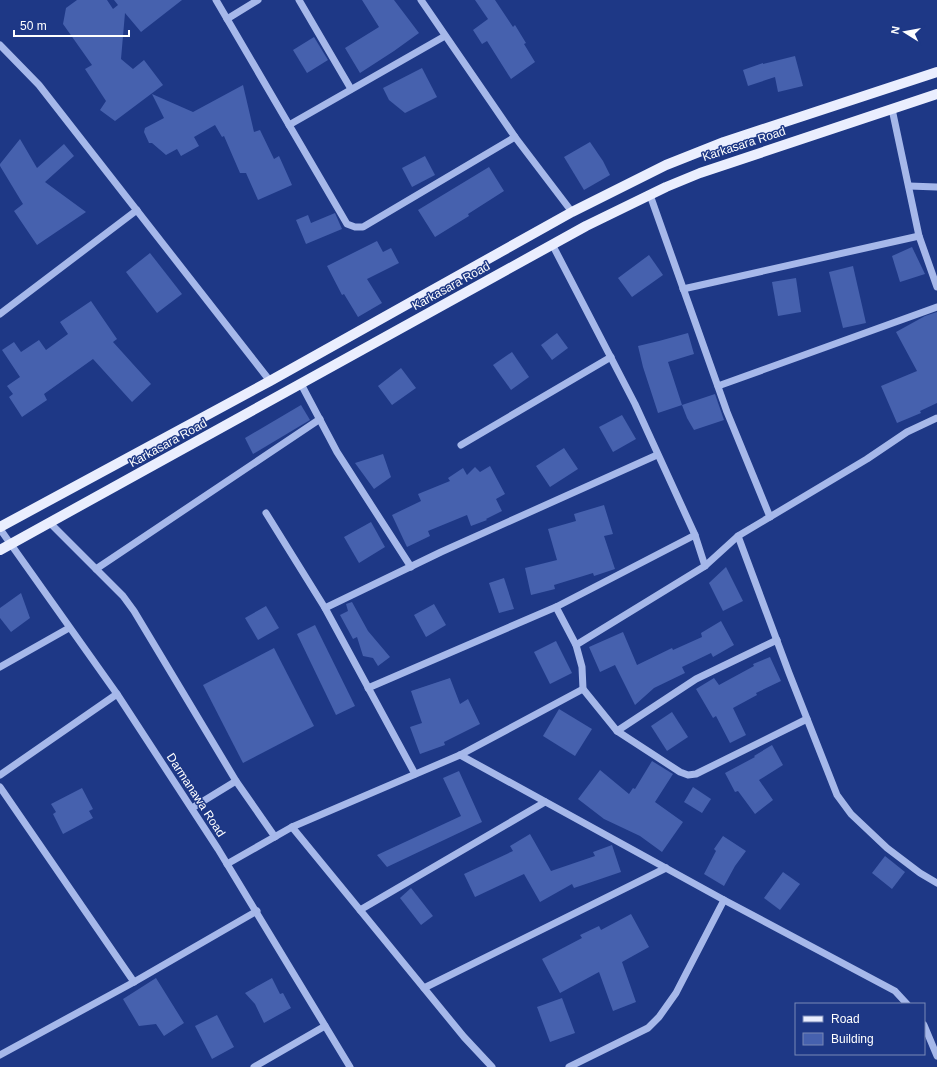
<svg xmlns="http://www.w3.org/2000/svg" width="937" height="1067" viewBox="0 0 937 1067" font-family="Helvetica,sans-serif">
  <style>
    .building { fill: #4661ae }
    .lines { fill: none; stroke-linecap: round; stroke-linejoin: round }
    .minor { stroke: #a6b8ea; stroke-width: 7 }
    .major { stroke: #eaeefe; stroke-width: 10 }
    .labels { text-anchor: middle; stroke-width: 3; stroke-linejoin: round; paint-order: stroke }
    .street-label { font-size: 12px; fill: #fff; stroke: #1e3886 }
  </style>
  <rect width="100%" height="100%" fill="#1e3886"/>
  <g class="building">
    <path d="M77,0H107L113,9L118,5L114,0H182L141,32L125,13L121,59L133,69L144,60L163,85L115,121L100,110L106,101L85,69L92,65L63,24L66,8Z"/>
    <path d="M362,0H394L419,33L394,51L360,73L345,48L379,27Z"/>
    <path d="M475,0H495L513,27L515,25L526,43L524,44L535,62L511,79L487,41L482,44L473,30L488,19Z"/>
    <path d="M314,37L328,60L307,73L293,50Z"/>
    <path d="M795,56L803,86L778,92L775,77L748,86L743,70L763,63V64Z"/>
    <path d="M422,68L437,97L405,113L389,100L383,88Z"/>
    <path d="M243,85L254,132L260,130L274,159L279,156L292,185L258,200L246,173H240L224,136L222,137L215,125L194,137L199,146L181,156L177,149L166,155L152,143H149L144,132L145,128L164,118L152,94L193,112Z"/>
    <path d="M20,139L37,168L64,144L74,156L45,182L86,212L37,245L14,211L23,204L0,166V164Z"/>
    <path d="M590,142L603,161L610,175L584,190L564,157Z"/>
    <path d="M425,156L435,175L412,187L402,168Z"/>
    <path d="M489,167L504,191L468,214L469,216L435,237L418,210Z"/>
    <path d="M335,213L342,229L306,244L296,220L308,215L311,223Z"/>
    <path d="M377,241L383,252L391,248L399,263L367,279L382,303L358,317L344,294L342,295L327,266Z"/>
    <path d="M912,247L925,274L900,282L892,256Z"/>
    <path d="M150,253L182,294L157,313L126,272Z"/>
    <path d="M649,255L663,275L632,297L618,278Z"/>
    <path d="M853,266L866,323L843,328L829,272Z"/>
    <path d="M796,278L801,312L778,316L772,282Z"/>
    <path d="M91,301L117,339L113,342L151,384L132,402L93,359L44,394L47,400L22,417L9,397L13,394L7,386L20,377L2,350L14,342L21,352L39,340L46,350L68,334L60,322Z"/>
    <path d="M937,312V403L920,411L921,413L897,423L881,386L917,371L896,332L925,316Z"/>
    <path d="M557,333L568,348L552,360L541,345Z"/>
    <path d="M688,333L694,354L668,362L682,405L658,413L643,367L638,346L659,341Z"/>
    <path d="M512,352L529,377L511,390L493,365Z"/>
    <path d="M401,368L416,388L392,405L378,386Z"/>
    <path d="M715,394L724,420L694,430L687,418L682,405Z"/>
    <path d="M301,405L310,420L253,454L245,438Z"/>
    <path d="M622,415L636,439L613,452L599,427Z"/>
    <path d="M564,448L578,469L550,487L536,466Z"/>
    <path d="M383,454L391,477L374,489L355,463Z"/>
    <path d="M490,466L505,494L496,499L502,511L486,519L487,520L471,526L467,515L428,531L430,536L407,547L392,515L421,501L418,494L450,481L448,478L463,468L467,475L475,467L480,472Z"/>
    <path d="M604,505L613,534L604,536L615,569L594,576L593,573L554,585L555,589L531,595L525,568L557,560L548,529L576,521L574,514Z"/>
    <path d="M371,522L385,547L359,563L344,537Z"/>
    <path d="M726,567L743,601L723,611L709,583Z"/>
    <path d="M504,578L514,609L499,613L489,583Z"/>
    <path d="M21,593L30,618L11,632L0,618V608Z"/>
    <path d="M352,602L368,631L390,657L378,666L373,658L363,656L357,637L353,639L340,615L348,611L346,604Z"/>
    <path d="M434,604L446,625L426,637L414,615Z"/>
    <path d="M266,606L279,628L258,640L245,618Z"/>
    <path d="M721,621L734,645L713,657L711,653L682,667L685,673L654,688L635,705L615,665L600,672L589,647L623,632L637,665L672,648L673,650L702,637L701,633Z"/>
    <path d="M315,625L355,706L336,715L297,634Z"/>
    <path d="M556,641L572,673L550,684L534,652Z"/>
    <path d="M274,648L314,726L243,763L203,685Z"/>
    <path d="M770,657L781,681L756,693L757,695L733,708L746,735L730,743L716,716L713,718L696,689L714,678L719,685L754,666L753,664Z"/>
    <path d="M450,678L460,704L468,699L480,724L444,742L445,745L420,754L410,727L422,723L411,691Z"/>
    <path d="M559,709L592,729L575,756L543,736Z"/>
    <path d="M672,712L688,737L667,751L651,726Z"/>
    <path d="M772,745L783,765L759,780L773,800L755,814L738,791L735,792L725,773L755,757L754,756Z"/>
    <path d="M652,761L673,774L655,802L683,822L662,852L640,836L604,819L578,799L600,770L629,794L633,788L635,789Z"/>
    <path d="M459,771L482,822L387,867L377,855L461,816L443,778Z"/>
    <path d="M693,787L711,799L702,813L684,802Z"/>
    <path d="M82,788L93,809L89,811L93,818L63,834L53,814L56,812L51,804Z"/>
    <path d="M530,834L551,871L595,856L593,852L612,845L621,872L574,888L572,884L540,902L524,874L475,897L464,874L513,851L510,846Z"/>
    <path d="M723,836L746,851L735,866L724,886L704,874L716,851L714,849Z"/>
    <path d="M885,856L905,872L892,889L872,873Z"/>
    <path d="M783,872L800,884L780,910L764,898Z"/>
    <path d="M411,888L433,916L421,925L400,898Z"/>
    <path d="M631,914L649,947L622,962L636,1002L613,1011L599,972L560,993L542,959L582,938L580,935L599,926L601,930Z"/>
    <path d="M156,978L184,1023L164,1036L156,1024L139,1026L123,999Z"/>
    <path d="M272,978L280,994L283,993L291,1008L264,1023L255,1004L245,993Z"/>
    <path d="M562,998L575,1033L550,1042L537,1007Z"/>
    <path d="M217,1015L234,1047L212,1059L195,1026Z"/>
  </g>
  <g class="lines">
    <g class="minor">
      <path d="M216,0L347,224L355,227H363L515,137"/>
      <path d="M299,0L351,89"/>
      <path d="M421,0L515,137L572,212"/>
      <path d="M227,19L258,0"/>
      <path d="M0,45L39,85L270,381"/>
      <path d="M892,109L919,236L937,287"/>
      <path d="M289,125L445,36"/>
      <path d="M909,186L937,187"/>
      <path d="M650,195L727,412L770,517"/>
      <path d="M552,244L635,404L695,535L705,566"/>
      <path d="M683,289L919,236"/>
      <path d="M0,314L137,210"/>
      <path d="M301,384L337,452L411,567"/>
      <path d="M718,386L937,307"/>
      <path d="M461,445L611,357"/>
      <path d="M266,513L325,608L415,774"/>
      <path d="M50,523L123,596L134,611L236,781L275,837"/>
      <path d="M0,529L117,694L218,849L350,1067"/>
      <path d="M738,536L789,673L837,795L851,814L887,848L920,873L937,883"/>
      <path d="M96,569L320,419"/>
      <path d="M556,607L576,645L582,667L583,689L617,731L680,772L688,775L696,774L807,719"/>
      <path d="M325,608L441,552L657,455"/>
      <path d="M576,645L705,566L738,536L867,459L907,432L937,418"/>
      <path d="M0,667L69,628"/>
      <path d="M368,688L556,607L695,535"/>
      <path d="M617,731L696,679L777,640"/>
      <path d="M460,755L724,900L895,991L907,1004"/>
      <path d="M0,775L117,694"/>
      <path d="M0,787L134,982"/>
      <path d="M192,808L236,781"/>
      <path d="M292,827L464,1037L492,1067"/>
      <path d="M227,864L292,827L460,755L583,689"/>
      <path d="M360,910L545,802"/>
      <path d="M424,988L666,868"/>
      <path d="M924,1025L937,1056"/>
      <path d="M0,1055L134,982L257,911"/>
      <path d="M254,1067L325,1026"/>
      <path d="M569,1067L648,1028L659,1017L676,993L724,900"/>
    </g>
    <g class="major">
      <path d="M0,527L270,381L572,212L666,165L724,142L937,72"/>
      <path d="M0,550L586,226L666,187L700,173L937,94"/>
    </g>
  </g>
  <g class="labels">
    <g class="street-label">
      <text transform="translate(744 144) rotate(-18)" y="4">Karkasara Road</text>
      <text transform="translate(451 286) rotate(-29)" y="4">Karkasara Road</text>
      <text transform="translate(168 443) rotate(-29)" y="4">Karkasara Road</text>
      <text transform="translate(196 795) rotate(57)" y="4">Darmanawa Road</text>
    </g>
  </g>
  <rect x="795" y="1003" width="130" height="52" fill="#1e3886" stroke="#7888b6"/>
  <rect x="803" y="1016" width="20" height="6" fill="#eaeefe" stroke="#7888b6"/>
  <text x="831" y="1023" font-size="12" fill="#ffffff">Road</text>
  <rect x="803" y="1033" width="20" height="12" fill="#4661ae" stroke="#7888b6"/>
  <text x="831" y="1043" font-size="12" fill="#ffffff">Building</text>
  <g transform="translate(905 32) rotate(281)" stroke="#1e3886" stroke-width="3" paint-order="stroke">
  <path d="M0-3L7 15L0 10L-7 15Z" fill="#ffffff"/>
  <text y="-6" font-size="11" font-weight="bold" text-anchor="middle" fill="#ffffff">N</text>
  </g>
  <path d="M14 30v6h115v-6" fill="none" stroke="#ffffff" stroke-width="2"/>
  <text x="20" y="30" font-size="12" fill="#ffffff" stroke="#1e3886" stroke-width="3" paint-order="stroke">50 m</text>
</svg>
